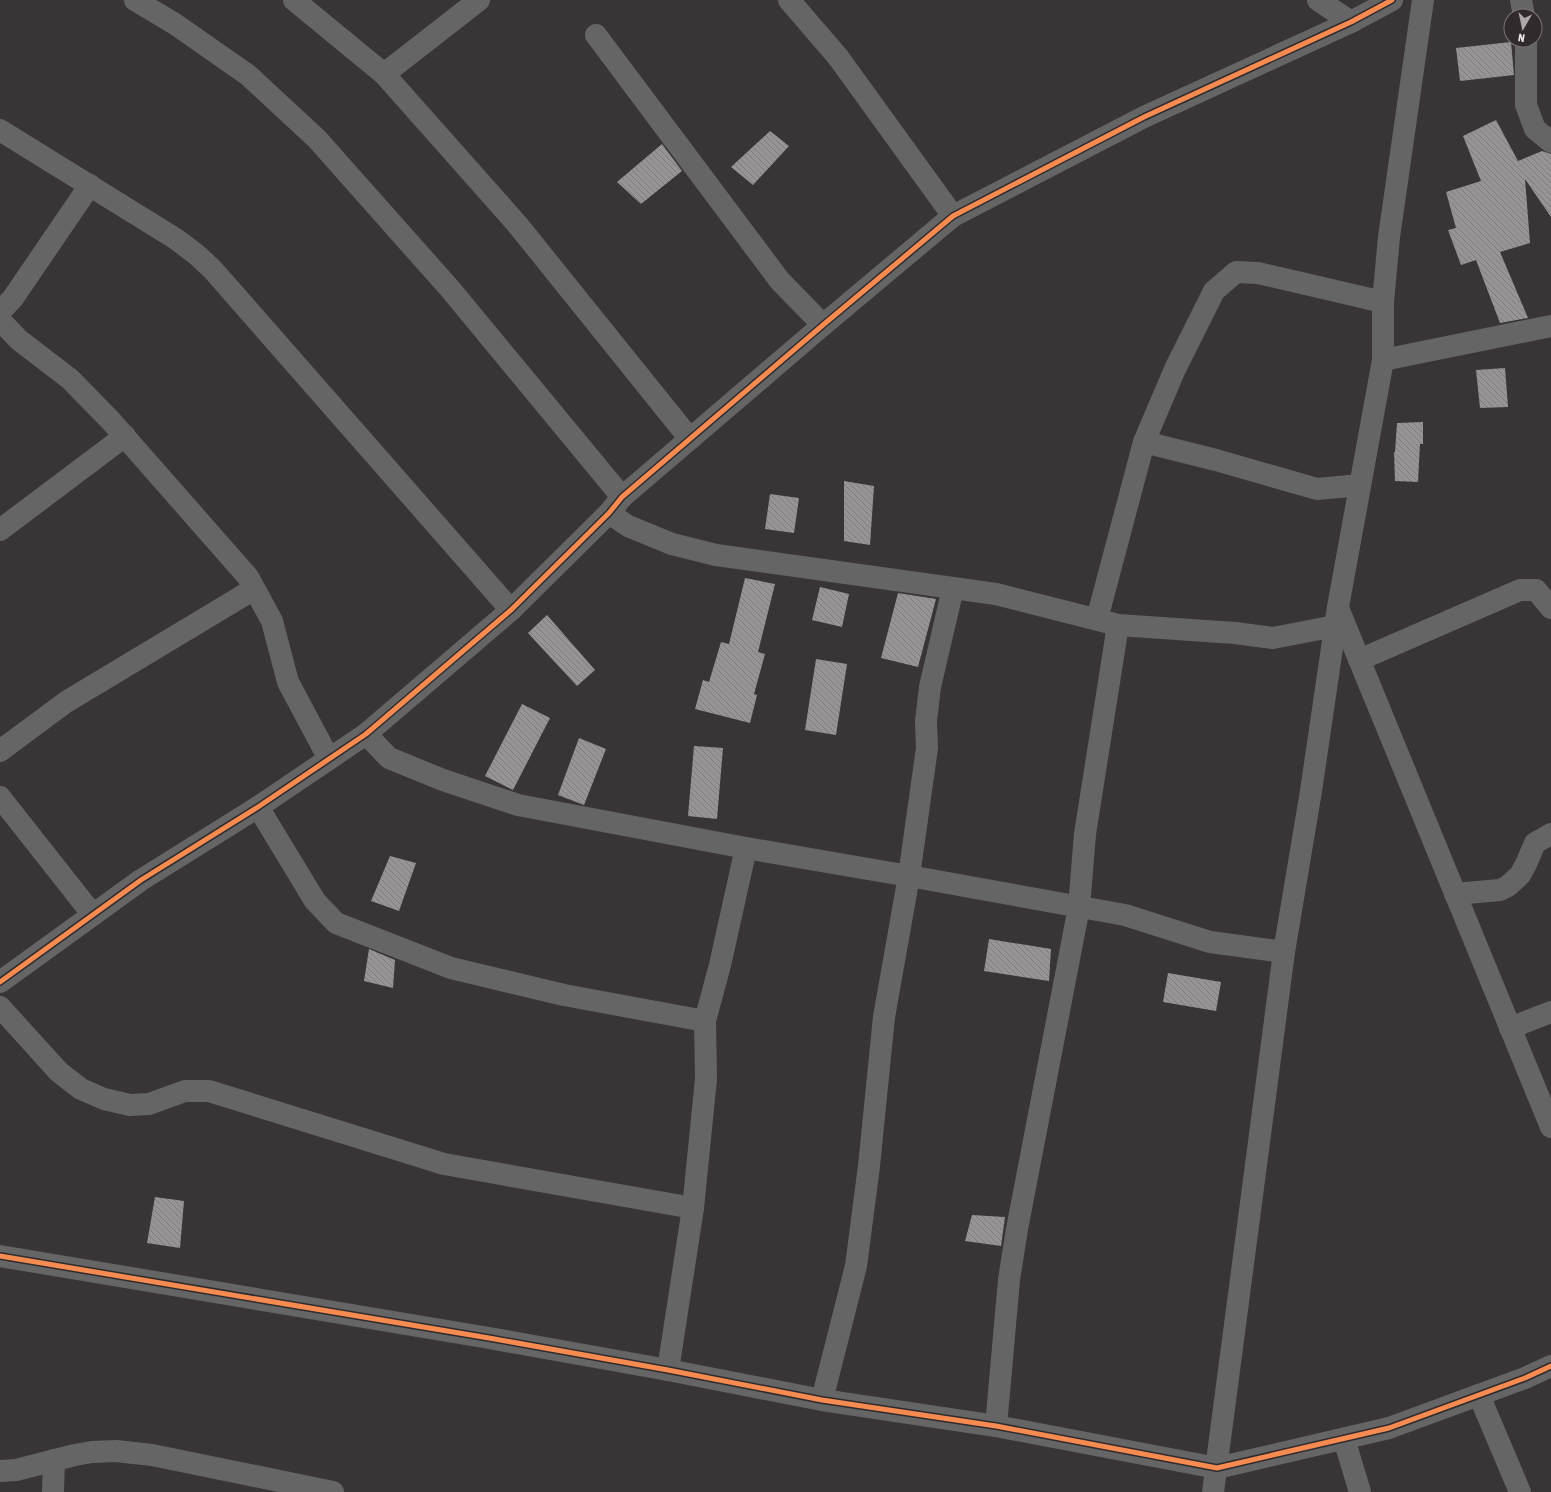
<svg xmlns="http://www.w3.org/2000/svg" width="1551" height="1492" viewBox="0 0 1551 1492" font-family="'Asap Condensed',sans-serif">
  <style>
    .building { fill: url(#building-back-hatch) }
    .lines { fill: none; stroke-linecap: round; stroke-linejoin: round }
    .minor { stroke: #666565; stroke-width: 22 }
    .cycleway-casing { stroke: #302a2c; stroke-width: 8 }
    .cycleway { stroke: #f68b52; stroke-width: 5 }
  </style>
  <defs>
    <pattern id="building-back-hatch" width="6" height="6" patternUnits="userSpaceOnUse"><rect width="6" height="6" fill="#979495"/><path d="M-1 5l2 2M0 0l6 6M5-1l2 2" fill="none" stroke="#7f7c7d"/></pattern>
  </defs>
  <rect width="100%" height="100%" fill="#393537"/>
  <g class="building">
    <path d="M1511,42L1514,75L1460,81L1456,48Z"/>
    <path d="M1496,120L1518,161L1542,151L1551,154V217L1525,179L1530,243L1500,252L1528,318L1500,323L1476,260L1461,265L1448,230L1456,228L1446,192L1481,181L1463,136Z"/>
    <path d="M770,131L789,146L753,185L731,167Z"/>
    <path d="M662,144L682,171L641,204L617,182Z"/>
    <path d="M1505,368L1508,407L1480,408L1476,370Z"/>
    <path d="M1423,422V444H1420L1418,482L1395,481L1394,452H1395L1397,423Z"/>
    <path d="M844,481L874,486L870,545L844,541Z"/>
    <path d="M770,494L799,498L794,533L765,529Z"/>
    <path d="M745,578L775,584L758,652L765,654L754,694L757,695L750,723L695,709L703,680L709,682L721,642L729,644Z"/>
    <path d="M820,587L849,594L842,627L812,620Z"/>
    <path d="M898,593L936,599L918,667L881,658Z"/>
    <path d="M547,615L595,670L577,686L528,633Z"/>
    <path d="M816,659L847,664L836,735L805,730Z"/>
    <path d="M522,704L550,718L513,790L485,776Z"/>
    <path d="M579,738L606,749L584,805L558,795Z"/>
    <path d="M694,746L723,748L717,819L688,816Z"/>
    <path d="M390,856L416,863L399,911L371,901Z"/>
    <path d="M989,939L1051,949L1049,981L984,971Z"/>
    <path d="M369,949L395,960L393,988L364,981Z"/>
    <path d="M1168,973L1221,982L1216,1011L1163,1002Z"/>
    <path d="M155,1197L184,1201L180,1248L147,1243Z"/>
    <path d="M972,1215L1005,1217L1001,1246L965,1241Z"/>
  </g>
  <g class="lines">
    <g class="minor">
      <path d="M135,0L175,24L248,75L317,139L451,290L622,497"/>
      <path d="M294,0L384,74L517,224L690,439"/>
      <path d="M789,0L838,57L953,216"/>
      <path d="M1318,0L1351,22"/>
      <path d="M1521,0L1524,16"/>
      <path d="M596,35L780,281L823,325"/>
      <path d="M1526,40V105L1535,129L1551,142"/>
      <path d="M384,74L479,0"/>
      <path d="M0,130L176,239L197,255L213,270L511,610"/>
      <path d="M0,312L13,298L90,185"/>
      <path d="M0,320L19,340L70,379L111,421L248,577L272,621L288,682L329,759"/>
      <path d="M1383,360L1551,326"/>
      <path d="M1144,442L1216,460L1317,489L1360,485"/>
      <path d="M609,513L628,526L672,544L716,555L996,594L1118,625L1235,633L1273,638L1335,626"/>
      <path d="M0,530L125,436"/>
      <path d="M1338,608L1551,1127"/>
      <path d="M1097,619L1144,442L1175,369L1214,291L1236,272L1258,273L1383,302"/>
      <path d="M1359,660L1520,590H1536L1551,608"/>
      <path d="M366,734L389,758L443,780L518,805L746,848L909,876L1125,915L1210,942L1284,952"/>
      <path d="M0,751L66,702L254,589"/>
      <path d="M0,797L93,915"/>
      <path d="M258,807L315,901L336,923L451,968L564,995L705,1021"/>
      <path d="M1455,894L1500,890L1508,886L1520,875L1526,864L1535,843L1551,834"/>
      <path d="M0,982L141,880L258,807L366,734L511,610L609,513L622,497L823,325L953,216L1144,117L1351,22L1392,0"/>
      <path d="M0,1007L59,1072L81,1089L104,1099L130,1105L149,1104L185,1091H209L444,1164L693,1208"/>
      <path d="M1510,1028L1551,1012"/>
      <path d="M0,1256L489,1338L668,1370L822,1400L996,1426L1217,1468L1389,1428L1525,1378L1551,1366"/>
      <path d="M668,1370L693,1208L706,1079L705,1021L720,965L746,848"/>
      <path d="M1479,1395L1520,1492"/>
      <path d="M822,1400L856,1266L869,1166L884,1017L909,876L927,748L926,721L930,687L953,588"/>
      <path d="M996,1426L1009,1280L1017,1229L1079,907L1085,834L1118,625"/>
      <path d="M1344,1439L1360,1492"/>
      <path d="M0,1471L16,1470L75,1455L92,1452L116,1451L152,1455L333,1492"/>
      <path d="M53,1492L54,1460"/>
      <path d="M1213,1492L1284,952L1311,791L1338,607L1383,360V302L1389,237L1423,0"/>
    </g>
    <defs>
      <g id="cycleway">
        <path d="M0,982L141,880L258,807L366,734L511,610L609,513L622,497L823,325L953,216L1144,117L1351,22L1392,0"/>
        <path d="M0,1256L489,1338L668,1370L822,1400L996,1426L1217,1468L1389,1428L1525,1378L1551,1366"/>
      </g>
    </defs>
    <use href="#cycleway" class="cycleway-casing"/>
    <use href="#cycleway" class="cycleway"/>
  </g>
  <g transform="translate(1523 28) rotate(189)"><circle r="19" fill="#302a2c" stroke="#7a7577"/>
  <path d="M0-3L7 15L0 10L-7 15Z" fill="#aca8a9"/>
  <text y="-6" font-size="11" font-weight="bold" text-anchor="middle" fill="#eae6e7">N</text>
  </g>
</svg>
